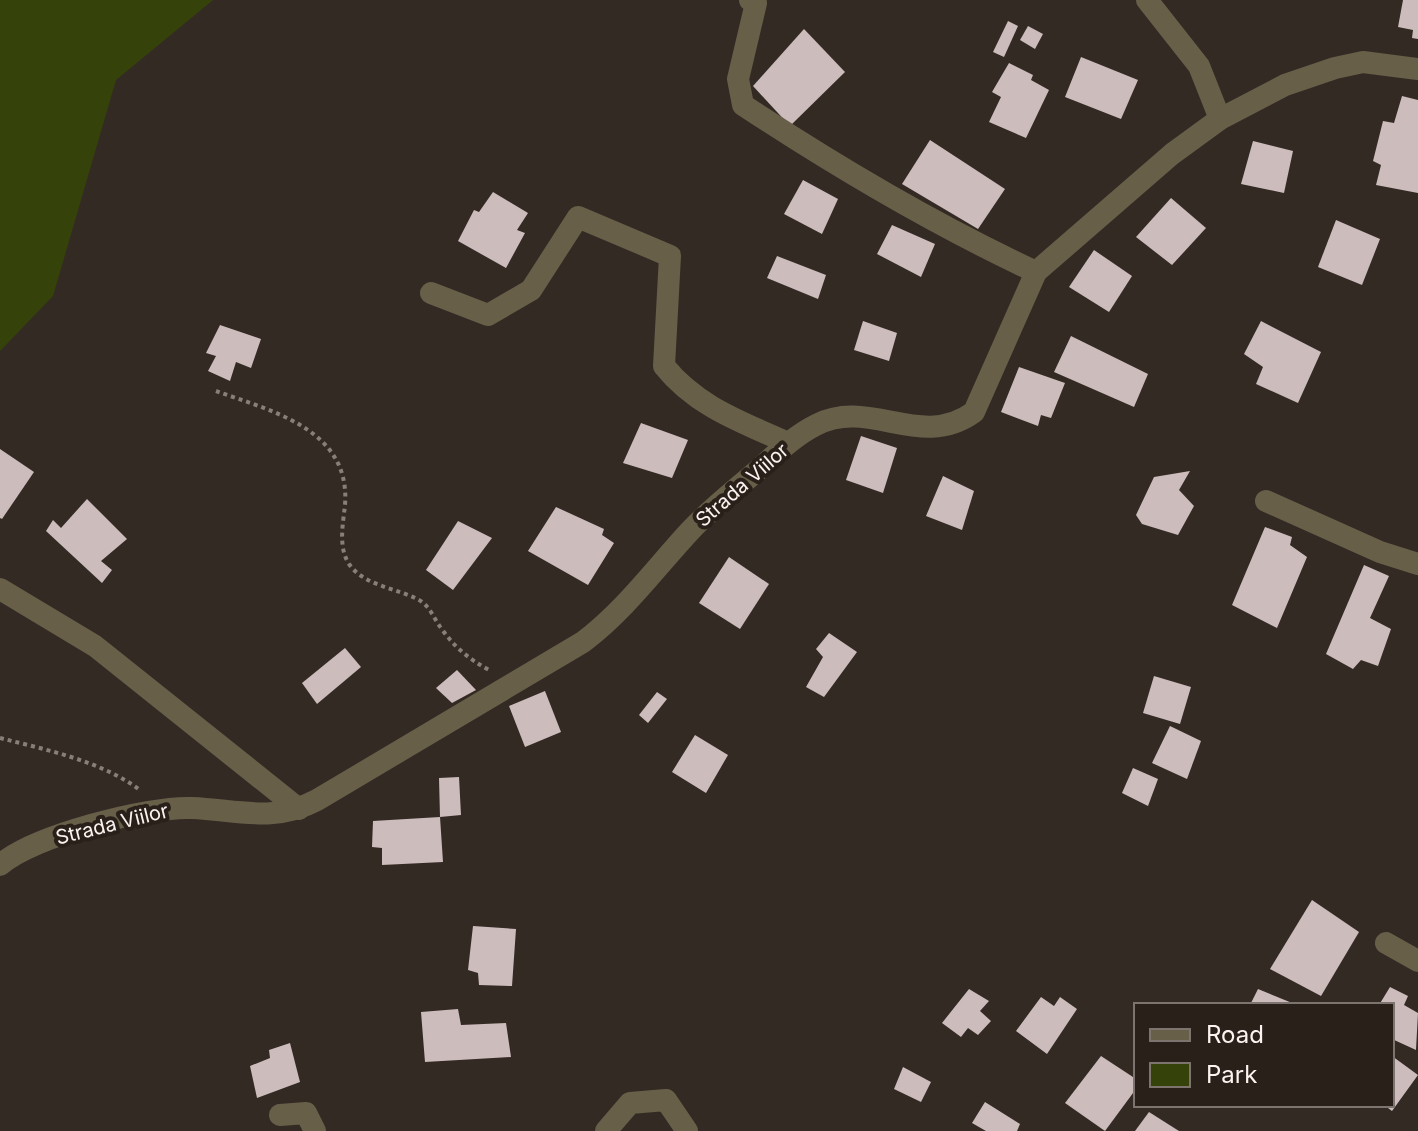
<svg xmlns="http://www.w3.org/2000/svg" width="1418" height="1131" viewBox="0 0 1418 1131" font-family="Inter,sans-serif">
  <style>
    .green { fill: #35430b }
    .building { fill: #ccbcbc }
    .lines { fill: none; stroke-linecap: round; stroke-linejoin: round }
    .path { stroke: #877f79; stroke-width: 4; stroke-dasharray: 4 4; stroke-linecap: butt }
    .minor { stroke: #685f49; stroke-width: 22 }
    .labels { text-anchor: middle; stroke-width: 8; stroke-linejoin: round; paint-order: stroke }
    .street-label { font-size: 20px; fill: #faf3ef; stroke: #2a201a }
  </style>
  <rect width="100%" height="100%" fill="#342a24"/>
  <path class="green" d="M0,0H213L116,80L53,296L0,351Z"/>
  <g class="building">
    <path d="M1403,0H1418V39L1412,38L1413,30L1398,27Z"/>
    <path d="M1008,21L1018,26L1004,57L993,52Z"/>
    <path d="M1028,26L1043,34L1035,49L1020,40Z"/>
    <path d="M804,29L845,72L790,126L753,86Z"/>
    <path d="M1081,57L1138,80L1121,119L1065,97Z"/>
    <path d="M1009,63L1033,75L1031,80L1049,90L1026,138L989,122L1001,97L992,92Z"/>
    <path d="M1402,96L1418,100V193L1376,185L1381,165L1373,161L1383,121L1394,123Z"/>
    <path d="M930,140L1005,189L978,229L902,184Z"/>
    <path d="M1253,141L1293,151L1284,193L1241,184Z"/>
    <path d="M803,180L838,199L822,234L784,214Z"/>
    <path d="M493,192L528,213L517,230L525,233L506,268L458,241L474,210L479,212Z"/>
    <path d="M1171,198L1206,228L1172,265L1136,237Z"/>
    <path d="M1336,220L1380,239L1362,285L1318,267Z"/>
    <path d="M892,225L935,244L921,277L877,254Z"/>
    <path d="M1094,250L1132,276L1109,312L1069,287Z"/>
    <path d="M777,256L826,275L818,299L767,278Z"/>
    <path d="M863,321L897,333L889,361L854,350Z"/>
    <path d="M1261,321L1321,352L1298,403L1256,384L1263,367L1244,354Z"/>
    <path d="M220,325L261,339L251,368L236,362L230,381L208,371L216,356L206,353Z"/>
    <path d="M1071,336L1148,374L1134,407L1054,372Z"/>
    <path d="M1019,367L1065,383L1051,418L1041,415L1038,426L1001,412Z"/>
    <path d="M641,423L688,440L672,478L623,463Z"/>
    <path d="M861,436L897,448L883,493L846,480Z"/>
    <path d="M0,449L34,472L2,519L0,518Z"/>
    <path d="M1190,471L1179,490L1194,506L1178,535L1142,524L1136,515L1154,477Z"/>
    <path d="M943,476L974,491L962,530L926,516Z"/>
    <path d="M87,499L127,539L101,561L112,570L102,583L46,531L53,520L61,528Z"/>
    <path d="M556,507L604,529L602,535L614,543L588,585L528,551Z"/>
    <path d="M458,521L492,538L453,590L426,570Z"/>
    <path d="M1265,527L1292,537L1290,545L1307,557L1277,628L1232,605Z"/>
    <path d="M729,557L769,584L740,629L699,603Z"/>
    <path d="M1364,565L1389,576L1370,618L1391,629L1378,666L1361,660L1353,669L1326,654Z"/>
    <path d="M829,633L857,652L824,697L806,687L823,657L816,649Z"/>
    <path d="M345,648L361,667L317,704L302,683Z"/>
    <path d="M457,670L476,690L452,703L436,688Z"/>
    <path d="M1154,676L1191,687L1180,724L1143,713Z"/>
    <path d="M545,691L561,732L525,747L509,706Z"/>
    <path d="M657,692L667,699L648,723L639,715Z"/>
    <path d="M1170,726L1201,741L1187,779L1152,763Z"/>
    <path d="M695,735L728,755L706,793L672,772Z"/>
    <path d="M1133,768L1158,779L1148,806L1122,793Z"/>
    <path d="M459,777L461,815L440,817L443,862L382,865V848L372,847L373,821L440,817L439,778Z"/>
    <path d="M1312,900L1359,932L1321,996L1270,969Z"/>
    <path d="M473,926L516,929L512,986L479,985L478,973L468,970Z"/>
    <path d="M1390,987L1408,996L1404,1005L1418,1013L1416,1050L1392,1039V1005H1379Z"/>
    <path d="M969,989L989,1001L980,1011L991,1021L978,1035L968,1028L961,1037L942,1023Z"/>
    <path d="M1258,989L1297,1005H1250Z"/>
    <path d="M1041,997L1054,1006L1060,997L1077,1009L1047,1054L1016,1031Z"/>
    <path d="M458,1009L461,1025L506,1023L511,1057L425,1062L421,1012Z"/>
    <path d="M290,1043L300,1082L257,1098L250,1066L270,1058L269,1050Z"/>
    <path d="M1101,1056L1136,1079V1089L1105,1131L1065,1103Z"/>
    <path d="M1392,1056L1418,1075L1392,1111L1384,1105H1392Z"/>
    <path d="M903,1067L931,1082L921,1102L894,1089Z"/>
    <path d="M985,1102L1020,1124L1017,1131H986L972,1123Z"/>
    <path d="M1149,1112L1179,1131H1135Z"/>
  </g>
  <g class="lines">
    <g class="path">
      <path d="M216,391C271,411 351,429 345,505C343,524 338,547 349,564C364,586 397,588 419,600C430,606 434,619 441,628C455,648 470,660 491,671"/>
      <path d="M0,738C47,750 101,761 140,790"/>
    </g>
    <g class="minor">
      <path d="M750,0L756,3L738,79L743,105C837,167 933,224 1036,272"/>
      <path d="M1147,0L1199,66L1220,119"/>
      <path d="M431,293L488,315L531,290L578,217L670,256L664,366C697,407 742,422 788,443"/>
      <path d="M1266,501L1380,552L1418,564"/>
      <path d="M0,589L95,646L299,809"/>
      <path d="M0,865C33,836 147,806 192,808C238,810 274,823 317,800L583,642C625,610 654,570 689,532C710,509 735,490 758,470C776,454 794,436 816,425C870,397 920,451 974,412L1036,272L1172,154L1220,119L1285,85L1335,68L1363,62L1418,69"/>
      <path d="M1386,943L1418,961"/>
      <path d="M280,1115L306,1113L315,1131"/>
      <path d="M606,1131L630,1103L666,1100L687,1131"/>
    </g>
  </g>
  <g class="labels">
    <g class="street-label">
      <text transform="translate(742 485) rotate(-41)" y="7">Strada Viilor</text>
      <text transform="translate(112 824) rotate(-14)" y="7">Strada Viilor</text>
    </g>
  </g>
  <rect x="1134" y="1003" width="260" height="104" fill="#2a201a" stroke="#7d746f" stroke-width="2"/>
  <rect x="1150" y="1029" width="40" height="12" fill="#685f49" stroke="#7d746f" stroke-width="2"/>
  <text x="1206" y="1043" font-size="24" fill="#faf3ef">Road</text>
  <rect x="1150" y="1063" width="40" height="24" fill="#35430b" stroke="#7d746f" stroke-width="2"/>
  <text x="1206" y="1083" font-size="24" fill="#faf3ef">Park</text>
</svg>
